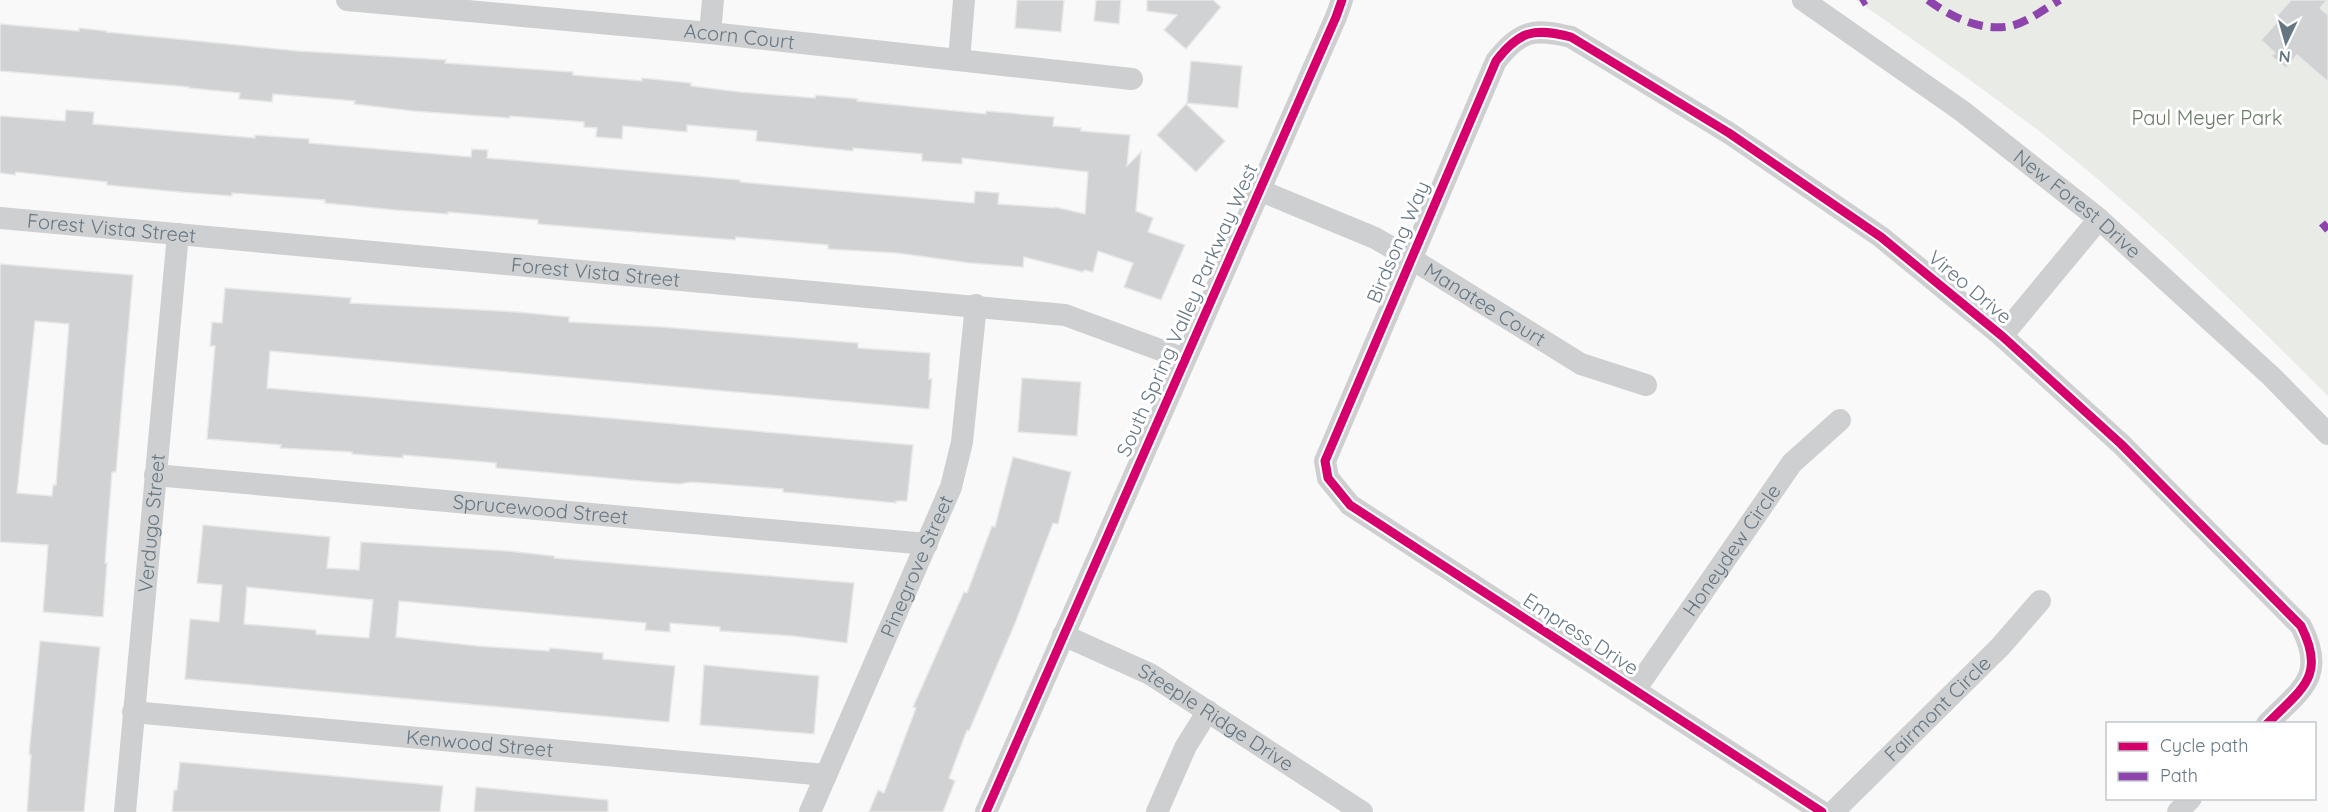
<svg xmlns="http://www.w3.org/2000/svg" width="2328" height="812" viewBox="0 0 2328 812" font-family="Quicksand,sans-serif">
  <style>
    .green { fill: #e8ebe6 }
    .building { fill: #d0d2d3; stroke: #e8e8e8; stroke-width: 1.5; fill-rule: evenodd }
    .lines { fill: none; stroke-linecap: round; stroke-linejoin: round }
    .minor { stroke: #cecfd0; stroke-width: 22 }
    .quiet { stroke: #8e44ad; stroke-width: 8; stroke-dasharray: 15 8; stroke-linecap: butt }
    .cycleway-casing { stroke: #fff; stroke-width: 13 }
    .cycleway { stroke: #d6006c; stroke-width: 9 }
    .labels { text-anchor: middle; stroke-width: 6; stroke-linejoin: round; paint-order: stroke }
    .street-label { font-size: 20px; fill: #657683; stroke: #fff }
    .park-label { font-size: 20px; fill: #687a64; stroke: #fff }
  </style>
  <rect width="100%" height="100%" fill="#f9f9f9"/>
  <path class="green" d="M1856,0H2328V396C2237,305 2145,215 2044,135C1983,88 1919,44 1856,0Z"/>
  <g class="building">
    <path d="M1017,0H1064L1061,32L1015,28Z"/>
    <path d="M1096,0H1121L1119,24L1094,21Z"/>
    <path d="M1147,0H1213L1221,7L1186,49L1164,30L1177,15L1147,11Z"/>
    <path d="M2291,0H2327L2320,8L2328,15V82L2297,55L2286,68L2271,56L2275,53L2261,40L2278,21L2274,19Z"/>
    <path d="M0,24L79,31V28L106,31V32L298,51L446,60L445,63L573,72V75L642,81V78L691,83V86L740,92L815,98L816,95L858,99L857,101L986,114V111L1054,117L1053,126L1081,128V131L1130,135L1127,166L1141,152L1136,211L1153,218L1148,232L1185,245L1161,300L1124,287L1133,263L1098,251L1093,272L1084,270L1083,272L1024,257L1023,267L970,263L897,253L828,249V245L736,237L735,240L538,224V220L448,212V214L395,210L325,203V200L232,193V196L179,192L107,185V182L16,172L15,175L0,173V116L65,121L66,110L94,112L93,124L255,138V135L309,139V143L471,157L472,149L488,150L487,158L740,180V182L974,203L975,191L999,193L998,204L1055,208V207L1085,214L1088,172L962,158V164L922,161V154L853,148V151L756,141L757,131L687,125V132L623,126L622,139L596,137L597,128L584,127V122L510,116V118L413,111L354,104L355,101L273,94L272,102L239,99L240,93L189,88V87L0,71Z"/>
    <path d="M1191,61L1242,66L1238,108L1187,103Z"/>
    <path d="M1186,104L1225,141L1196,172L1157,135Z"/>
    <path d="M0,264L133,275L116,472H112L105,563H107L103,617L43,612L48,545L0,542ZM35,321L69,324L56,485H53L52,496L17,493Z"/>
    <path d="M225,288L351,298L350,303L517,312L569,317V322L662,327L858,343V348L930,353L929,379H932L929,409L270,351L267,388L913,445L907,501H896V503L783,492V489L691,482L680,484L640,481L496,468V463L403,455V458L352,454V452L280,448L281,445L207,439L215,346H210L212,322L222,323Z"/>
    <path d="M1022,378L1081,382L1077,436L1018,432Z"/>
    <path d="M1013,457L1071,472L1058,524L1053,523L1016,621L969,731L967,730L949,778L955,781L943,812H869L878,790L884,793L916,708L913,707L964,592L967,593L992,526L995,527Z"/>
    <path d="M203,525L330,537L327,568L359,570L361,542L507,551L554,556V558L854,583L847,643L793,636L720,631V627L670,623V632L645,630L646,623L399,601L396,637L478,646L549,651L550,648L603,653V659L675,666L669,722L185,679L190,619L219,622L222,585L197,583ZM247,587L373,600L369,638L316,634V630L244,624Z"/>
    <path d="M40,641L100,647L84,812H27L31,755L29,754Z"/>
    <path d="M704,665L819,676L814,734L700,725Z"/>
    <path d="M180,762L443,786L440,812H172L174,790H177Z"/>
    <path d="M476,787L608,800V812H474Z"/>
  </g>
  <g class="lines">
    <g class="minor">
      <path id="s1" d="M347,0L710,33L1132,79"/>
      <path id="s2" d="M1803,0L1962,111L2099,219L2271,376L2328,434"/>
      <path d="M710,33L713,0"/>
      <path d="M959,60L964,0"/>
      <path id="s3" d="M1259,190L1375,238L1410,258L1581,364L1646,385"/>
      <path id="s4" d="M0,218L1065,315L1185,359"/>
      <path d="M2002,336L2099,219"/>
      <path id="s5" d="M155,475L927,544"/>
      <path id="s6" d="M1063,635L1150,674L1362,812"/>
      <path id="s7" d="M1635,690L1792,463L1840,420"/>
      <path id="s8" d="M133,712L826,775"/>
      <path id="s9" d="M125,812L178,234"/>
      <path id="s10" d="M810,812L951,487L962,442L976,305"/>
      <path d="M986,812L1336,17L1342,0"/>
      <path d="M1157,812L1186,746L1208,711"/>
      <path d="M1822,812L1350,505L1328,478L1325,461L1496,61C1520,30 1534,28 1571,37L1729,133L1881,237L2002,336L2121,444L2301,626C2327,677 2301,689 2267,724"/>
      <path id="s11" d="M1833,812L2000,647L2040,601"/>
      <path d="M2178,812L2191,798"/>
    </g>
    <g class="quiet">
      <path d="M1928,0C1951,17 1981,32 2011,26C2028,22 2045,8 2060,0"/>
      <path d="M1861,3L1866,0"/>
      <path d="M2322,223L2328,230"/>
    </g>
    <defs>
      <g id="cycleway">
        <path d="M986,812L1336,17L1342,0"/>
        <path d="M1822,812L1350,505L1328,478L1325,461L1496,61C1520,30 1534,28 1571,37L1729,133L1881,237L2002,336L2121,444L2301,626C2327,677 2301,689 2267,724"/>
      </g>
    </defs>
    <use href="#cycleway" class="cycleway-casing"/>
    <use href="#cycleway" class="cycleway"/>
  </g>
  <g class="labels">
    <g class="street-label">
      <text dy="7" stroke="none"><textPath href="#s1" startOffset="394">Acorn Court</textPath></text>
      <text dy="7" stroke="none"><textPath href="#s2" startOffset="342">New Forest Drive</textPath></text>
      <text dy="7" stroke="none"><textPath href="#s4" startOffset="112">Forest Vista Street</textPath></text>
      <text transform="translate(1398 242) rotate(-67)" y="7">Birdsong Way</text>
      <text dy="7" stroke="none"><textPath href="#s4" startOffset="598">Forest Vista Street</textPath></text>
      <text transform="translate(1970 287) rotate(40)" y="7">Vireo Drive</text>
      <text dy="7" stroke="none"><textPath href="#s3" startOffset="254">Manatee Court</textPath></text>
      <text transform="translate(1187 310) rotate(-66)" y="7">South Spring Valley Parkway West</text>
      <text dy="7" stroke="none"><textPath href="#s5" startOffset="387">Sprucewood Street</textPath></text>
      <text dy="7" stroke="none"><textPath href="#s9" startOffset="290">Verdugo Street</textPath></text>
      <text dy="7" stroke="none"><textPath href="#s7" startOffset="170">Honeydew Circle</textPath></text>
      <text dy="7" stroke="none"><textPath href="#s10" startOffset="268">Pinegrove Street</textPath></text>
      <text transform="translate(1581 634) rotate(33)" y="7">Empress Drive</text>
      <text dy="7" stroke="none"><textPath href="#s11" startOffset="147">Fairmont Circle</textPath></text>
      <text dy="7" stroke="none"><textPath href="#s6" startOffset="174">Steeple Ridge Drive</textPath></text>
      <text dy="7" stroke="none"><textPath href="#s8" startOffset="348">Kenwood Street</textPath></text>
    </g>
    <g class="park-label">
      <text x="2207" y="125">Paul Meyer Park</text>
    </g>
  </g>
  <rect x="2106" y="722" width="210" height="78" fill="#ffffff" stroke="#c1c8cd" stroke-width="1.5"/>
  <rect x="2118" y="742" width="30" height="9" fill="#d6006c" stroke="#c1c8cd" stroke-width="1.5"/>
  <text x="2160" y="752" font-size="18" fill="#657683">Cycle path</text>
  <rect x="2118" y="772" width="30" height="9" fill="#8e44ad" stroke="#c1c8cd" stroke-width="1.5"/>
  <text x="2160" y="782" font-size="18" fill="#657683">Path</text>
  <g transform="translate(2286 42) rotate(185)" stroke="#ffffff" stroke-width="4.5" paint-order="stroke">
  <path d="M0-4.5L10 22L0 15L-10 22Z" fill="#657683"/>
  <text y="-9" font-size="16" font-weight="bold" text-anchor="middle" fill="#657683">N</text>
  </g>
</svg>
